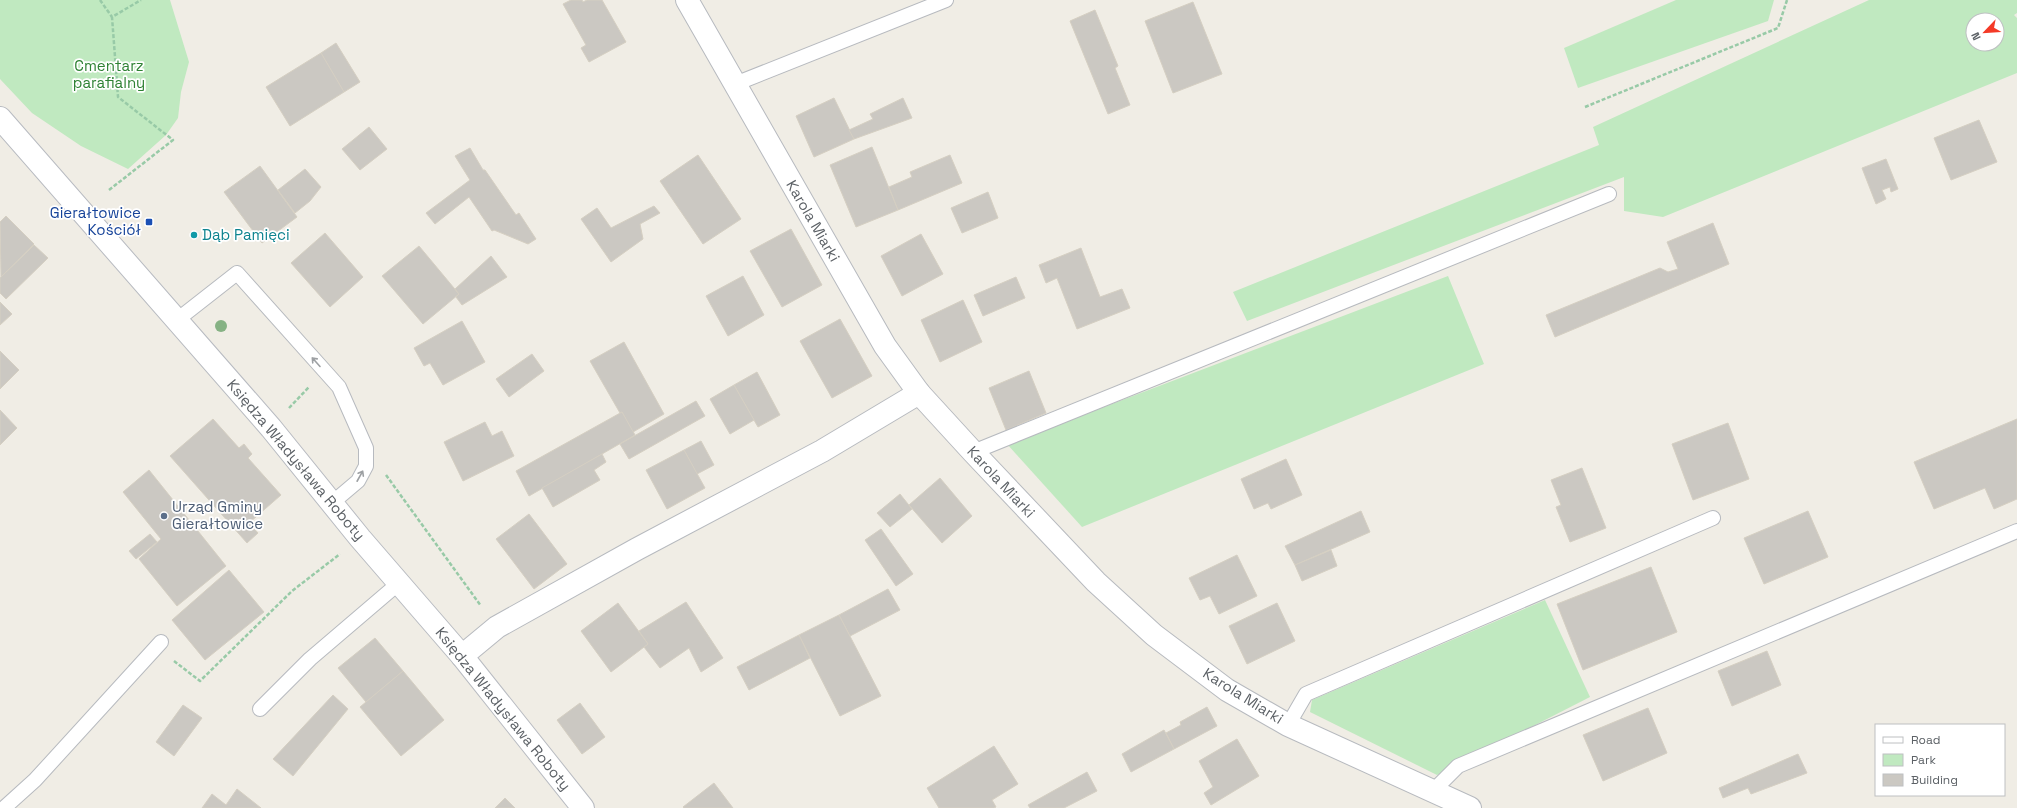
<svg xmlns="http://www.w3.org/2000/svg" width="2017" height="808" viewBox="0 0 2017 808" font-family="'Space Grotesk',sans-serif">
  <style>
    .green { fill: #c0e9c0; fill-rule: evenodd }
    .building { fill: #cbc8c2; stroke: #d5cfc2 }
    .lines { fill: none; stroke-linecap: round; stroke-linejoin: round }
    .lane-casing { stroke: #b7babf; stroke-width: 16 }
    .street-casing { stroke: #b7babf; stroke-width: 24 }
    .secondary-casing { stroke: #b8bbc1; stroke-width: 24 }
    .path { stroke: #98caa7; stroke-width: 2.5; stroke-dasharray: 4 2; stroke-linecap: butt }
    .lane { stroke: #fff; stroke-width: 14 }
    .street { stroke: #fff; stroke-width: 22 }
    .secondary { stroke: #fff; stroke-width: 22 }
    .tree { fill: #86b284 }
    .oneway { stroke: #9da0a3 }
    .transit-dot { fill: #1a4fb4; stroke: #fff; stroke-width: 1.5 }
    .culture-dot { fill: #0f9aa8; stroke: #fff; stroke-width: 1.5 }
    .service-dot { fill: #5c6f8a; stroke: #fff; stroke-width: 1.5 }
    .labels { text-anchor: middle; stroke-width: 3.5; stroke-linejoin: round; paint-order: stroke }
    .park-label { font-size: 15px; fill: #2f8234; stroke: #fff }
    .transit-label { font-size: 15px; fill: #164399; stroke: #fff; text-anchor: end }
    .street-label { font-size: 15px; fill: #5c6166; stroke: #fff }
    .culture-label { font-size: 15px; fill: #0d838f; stroke: #fff; text-anchor: start }
    .service-label { font-size: 15px; fill: #4e5e75; stroke: #fff; text-anchor: start }
  </style>
  <rect width="100%" height="100%" fill="#f0ede5"/>
  <g class="green">
    <path d="M0,0H170L189,62L181,92L178,118L166,135L128,169L81,146L32,113L0,79Z"/>
    <path d="M1676,0H1774L1768,21L1578,88L1564,48Z"/>
    <path d="M1869,0H2017V13L2014,15L2017,18V73L1663,217L1624,211V177L1247,321L1233,292L1599,145L1593,127ZM1973,20H1997V44H1973Z"/>
    <path d="M1448,276L1484,364L1082,527L1007,444Z"/>
    <path d="M1545,600L1590,697L1437,775L1310,712L1312,700Z"/>
  </g>
  <g class="building">
    <path d="M571,0H582L583,2L587,0H602L626,42L589,62L581,48L586,45L563,4Z"/>
    <path d="M1193,2L1222,74L1173,93L1145,21Z"/>
    <path d="M1095,10L1118,66L1115,68L1130,105L1108,114L1070,21Z"/>
    <path d="M336,43L360,82L344,92L321,53Z"/>
    <path d="M321,53L344,92L290,126L266,87Z"/>
    <path d="M834,98L854,139L814,157L796,116Z"/>
    <path d="M903,98L912,118L854,139L849,130L873,119L870,114Z"/>
    <path d="M1979,120L1997,162L1951,180L1934,138Z"/>
    <path d="M369,127L387,149L360,170L342,149Z"/>
    <path d="M872,147L898,210L856,227L830,165Z"/>
    <path d="M470,148L483,170H485L516,215L519,213L536,239L528,244L494,230L492,231L469,197L435,224L426,213L470,180L455,156Z"/>
    <path d="M698,155L741,219L703,244L660,181Z"/>
    <path d="M950,155L962,183L898,210L889,187L912,177L910,172Z"/>
    <path d="M1886,159L1898,189L1891,192L1890,187L1882,190L1886,199L1876,204L1862,168Z"/>
    <path d="M260,166L297,217L262,243L224,192Z"/>
    <path d="M305,169L321,187L310,201L295,213L278,190Z"/>
    <path d="M988,192L998,218L962,233L951,208Z"/>
    <path d="M654,206L660,213L640,224L643,239L611,262L581,219L597,208L611,228Z"/>
    <path d="M6,216L34,244L1,277L0,222Z"/>
    <path d="M1713,223L1729,264L1555,337L1546,315L1660,268L1668,272L1678,269L1667,242Z"/>
    <path d="M791,229L822,285L782,307L750,251Z"/>
    <path d="M325,233L363,277L330,307L291,263Z"/>
    <path d="M921,234L943,274L902,296L881,256Z"/>
    <path d="M34,245L48,258L6,299L0,293V278Z"/>
    <path d="M419,246L459,294L423,324L382,276Z"/>
    <path d="M1081,248L1100,297L1122,289L1130,308L1077,329L1057,278L1046,283L1039,265Z"/>
    <path d="M491,256L507,277L462,305L456,297L459,294L455,289Z"/>
    <path d="M743,276L764,315L728,336L706,296Z"/>
    <path d="M1016,277L1025,298L983,316L974,295Z"/>
    <path d="M963,300L982,342L940,362L921,320Z"/>
    <path d="M0,302L12,314L0,325Z"/>
    <path d="M840,319L872,376L832,398L800,341Z"/>
    <path d="M462,321L485,362L443,385L430,363L424,366L414,348Z"/>
    <path d="M624,342L664,414L633,432L622,412L620,413L590,361Z"/>
    <path d="M0,351L19,370L0,389Z"/>
    <path d="M532,354L544,371L509,397L496,379Z"/>
    <path d="M1029,371L1046,413L1006,430L989,388Z"/>
    <path d="M757,372L780,415L758,427L734,385Z"/>
    <path d="M734,385L754,420L730,434L710,399Z"/>
    <path d="M696,401L705,416L629,459L620,444Z"/>
    <path d="M0,410L17,428L0,445Z"/>
    <path d="M622,412L635,435L529,496L516,471Z"/>
    <path d="M213,419L239,448L244,444L252,454L248,458L281,495L249,523L258,533L247,543L170,456Z"/>
    <path d="M2017,419V499L1994,509L1985,488L1934,509L1914,462Z"/>
    <path d="M485,422L492,436L502,431L514,456L463,481L444,442Z"/>
    <path d="M1728,423L1749,479L1693,500L1672,444Z"/>
    <path d="M701,441L714,465L697,474L684,450Z"/>
    <path d="M684,450L705,488L667,509L646,470Z"/>
    <path d="M602,454L606,462L594,470L600,480L553,507L542,488Z"/>
    <path d="M1286,459L1302,495L1271,509L1268,503L1254,509L1241,479Z"/>
    <path d="M1582,468L1606,528L1570,542L1556,507L1561,505L1551,480Z"/>
    <path d="M149,470L226,566L177,606L139,559L161,539L123,492Z"/>
    <path d="M940,478L972,516L942,543L909,505Z"/>
    <path d="M900,494L912,509L890,527L877,513Z"/>
    <path d="M1361,511L1370,532L1295,565L1285,546Z"/>
    <path d="M1808,511L1828,557L1764,584L1744,538Z"/>
    <path d="M529,514L567,564L534,589L496,539Z"/>
    <path d="M881,529L913,574L896,586L865,540Z"/>
    <path d="M150,534L157,542L136,559L129,551Z"/>
    <path d="M1331,550L1337,566L1302,581L1295,565Z"/>
    <path d="M1237,555L1257,596L1219,614L1210,596L1200,600L1189,578Z"/>
    <path d="M1651,567L1677,632L1583,670L1557,604Z"/>
    <path d="M229,570L264,612L205,660L172,620Z"/>
    <path d="M888,589L900,610L850,636L839,615Z"/>
    <path d="M686,602L723,658L701,672L689,648L660,668L644,647L648,644L639,631Z"/>
    <path d="M618,603L648,644L611,672L581,631Z"/>
    <path d="M1277,603L1295,641L1247,664L1229,626Z"/>
    <path d="M839,615L881,696L840,716L799,635Z"/>
    <path d="M799,635L810,658L749,690L737,667Z"/>
    <path d="M375,638L403,671L366,702L338,668Z"/>
    <path d="M1767,651L1781,685L1732,706L1718,671Z"/>
    <path d="M403,671L444,720L401,756L360,707Z"/>
    <path d="M333,695L348,709L293,776L273,759Z"/>
    <path d="M580,703L605,737L582,754L557,720Z"/>
    <path d="M183,705L202,718L174,756L156,742Z"/>
    <path d="M1207,707L1217,726L1174,749L1166,733L1181,725L1180,722Z"/>
    <path d="M1648,708L1667,753L1603,781L1583,735Z"/>
    <path d="M1164,730L1174,749L1131,772L1122,754Z"/>
    <path d="M1237,739L1259,776L1211,805L1204,793L1213,787L1199,761Z"/>
    <path d="M994,746L1018,784L992,800L996,807L994,808H939L927,788Z"/>
    <path d="M1798,754L1807,773L1751,794L1748,788L1723,798L1719,788Z"/>
    <path d="M1087,772L1097,791L1064,808H1030L1028,805Z"/>
    <path d="M714,783L733,808H684L683,807Z"/>
    <path d="M237,789L261,808H202L212,794L226,805Z"/>
    <path d="M505,798L515,808H495Z"/>
  </g>
  <g class="lines">
    <defs>
      <g id="lane">
        <path d="M735,84L946,0"/>
        <path d="M177,320L237,273L339,387L366,448V466L358,481L332,503"/>
        <path d="M973,452L1609,194"/>
        <path d="M260,709L310,659L399,583"/>
        <path d="M1288,725L1306,694L1713,518"/>
        <path d="M1433,791L1458,766L2017,531"/>
        <path d="M4,808L35,780L161,642"/>
      </g>
      <g id="street">
        <path d="M687,0L885,346L919,393L973,452L1096,582L1154,635L1227,690L1288,725L1470,808"/>
        <path d="M462,656L497,627L637,549L822,451L919,393"/>
      </g>
      <path id="secondary" d="M0,118L271,428L360,538L462,656L583,808"/>
    </defs>
    <use href="#lane" class="lane-casing"/>
    <use href="#street" class="street-casing"/>
    <use href="#secondary" class="secondary-casing"/>
    <g class="path">
      <path d="M100,0L112,17"/>
      <path d="M1585,107L1778,28L1787,0"/>
      <path d="M109,190L173,140L118,97L112,17L141,0"/>
      <path d="M289,408L309,387"/>
      <path d="M386,475L481,606"/>
      <path d="M174,661L200,681L292,591L340,554"/>
    </g>
    <use href="#lane" class="lane"/>
    <use href="#street" class="street"/>
    <use href="#secondary" class="secondary"/>
  </g>
  <circle class="tree" cx="221" cy="326" r="6"/>
  <defs><path id="oneway-shaft" d="M-6 0H5M1.5-3L5.5 0L1.5 3" fill="none" stroke-width="1.6" stroke-linecap="round" stroke-linejoin="round"/></defs>
  <g class="oneway">
    <use href="#oneway-shaft" transform="translate(316 362) rotate(-132)"/>
    <use href="#oneway-shaft" transform="translate(360 476) rotate(-61)"/>
  </g>
  <rect class="transit-dot" x="145" y="218" width="8" height="8" rx="2"/>
  <circle class="culture-dot" cx="194" cy="235" r="4"/>
  <circle class="service-dot" cx="164" cy="516" r="4"/>
  <g class="labels">
    <g class="park-label">
      <text x="109" y="71">Cmentarz<tspan x="109" dy="17">parafialny</tspan></text>
    </g>
    <g class="transit-label">
      <text x="141" y="218">Gierałtowice<tspan x="141" dy="17">Kościół</tspan></text>
    </g>
    <g class="street-label">
      <text transform="translate(813 221) rotate(60)" y="5">Karola Miarki</text>
      <text transform="translate(296 460) rotate(50)" y="5">Księdza Władysława Roboty</text>
      <text transform="translate(1001 482) rotate(47)" y="5">Karola Miarki</text>
      <text transform="translate(1243 696) rotate(32)" y="5">Karola Miarki</text>
      <text transform="translate(503 709) rotate(51)" y="5">Księdza Władysława Roboty</text>
    </g>
    <g class="culture-label">
      <text x="202" y="240">Dąb Pamięci</text>
    </g>
    <g class="service-label">
      <text x="172" y="512">Urząd Gminy<tspan x="172" dy="17">Gierałtowice</tspan></text>
    </g>
  </g>
  <rect x="1875" y="724" width="130" height="72" fill="#ffffff" stroke="#bec0c2"/>
  <rect x="1883" y="737" width="20" height="6" fill="#ffffff" stroke="#bec0c2"/>
  <text x="1911" y="744" font-size="12" fill="#5c6166">Road</text>
  <rect x="1883" y="754" width="20" height="12" fill="#c0e9c0" stroke="#bec0c2"/>
  <text x="1911" y="764" font-size="12" fill="#5c6166">Park</text>
  <rect x="1883" y="774" width="20" height="12" fill="#cbc8c2" stroke="#bec0c2"/>
  <text x="1911" y="784" font-size="12" fill="#5c6166">Building</text>
  <g transform="translate(1985 32) rotate(245)"><circle r="19" fill="#ffffff" stroke="#bec0c2"/>
  <path d="M0-3L7 15L0 10L-7 15Z" fill="#f43a27"/>
  <text y="-6" font-size="11" font-weight="bold" text-anchor="middle" fill="#5c6166">N</text>
  </g>
</svg>
